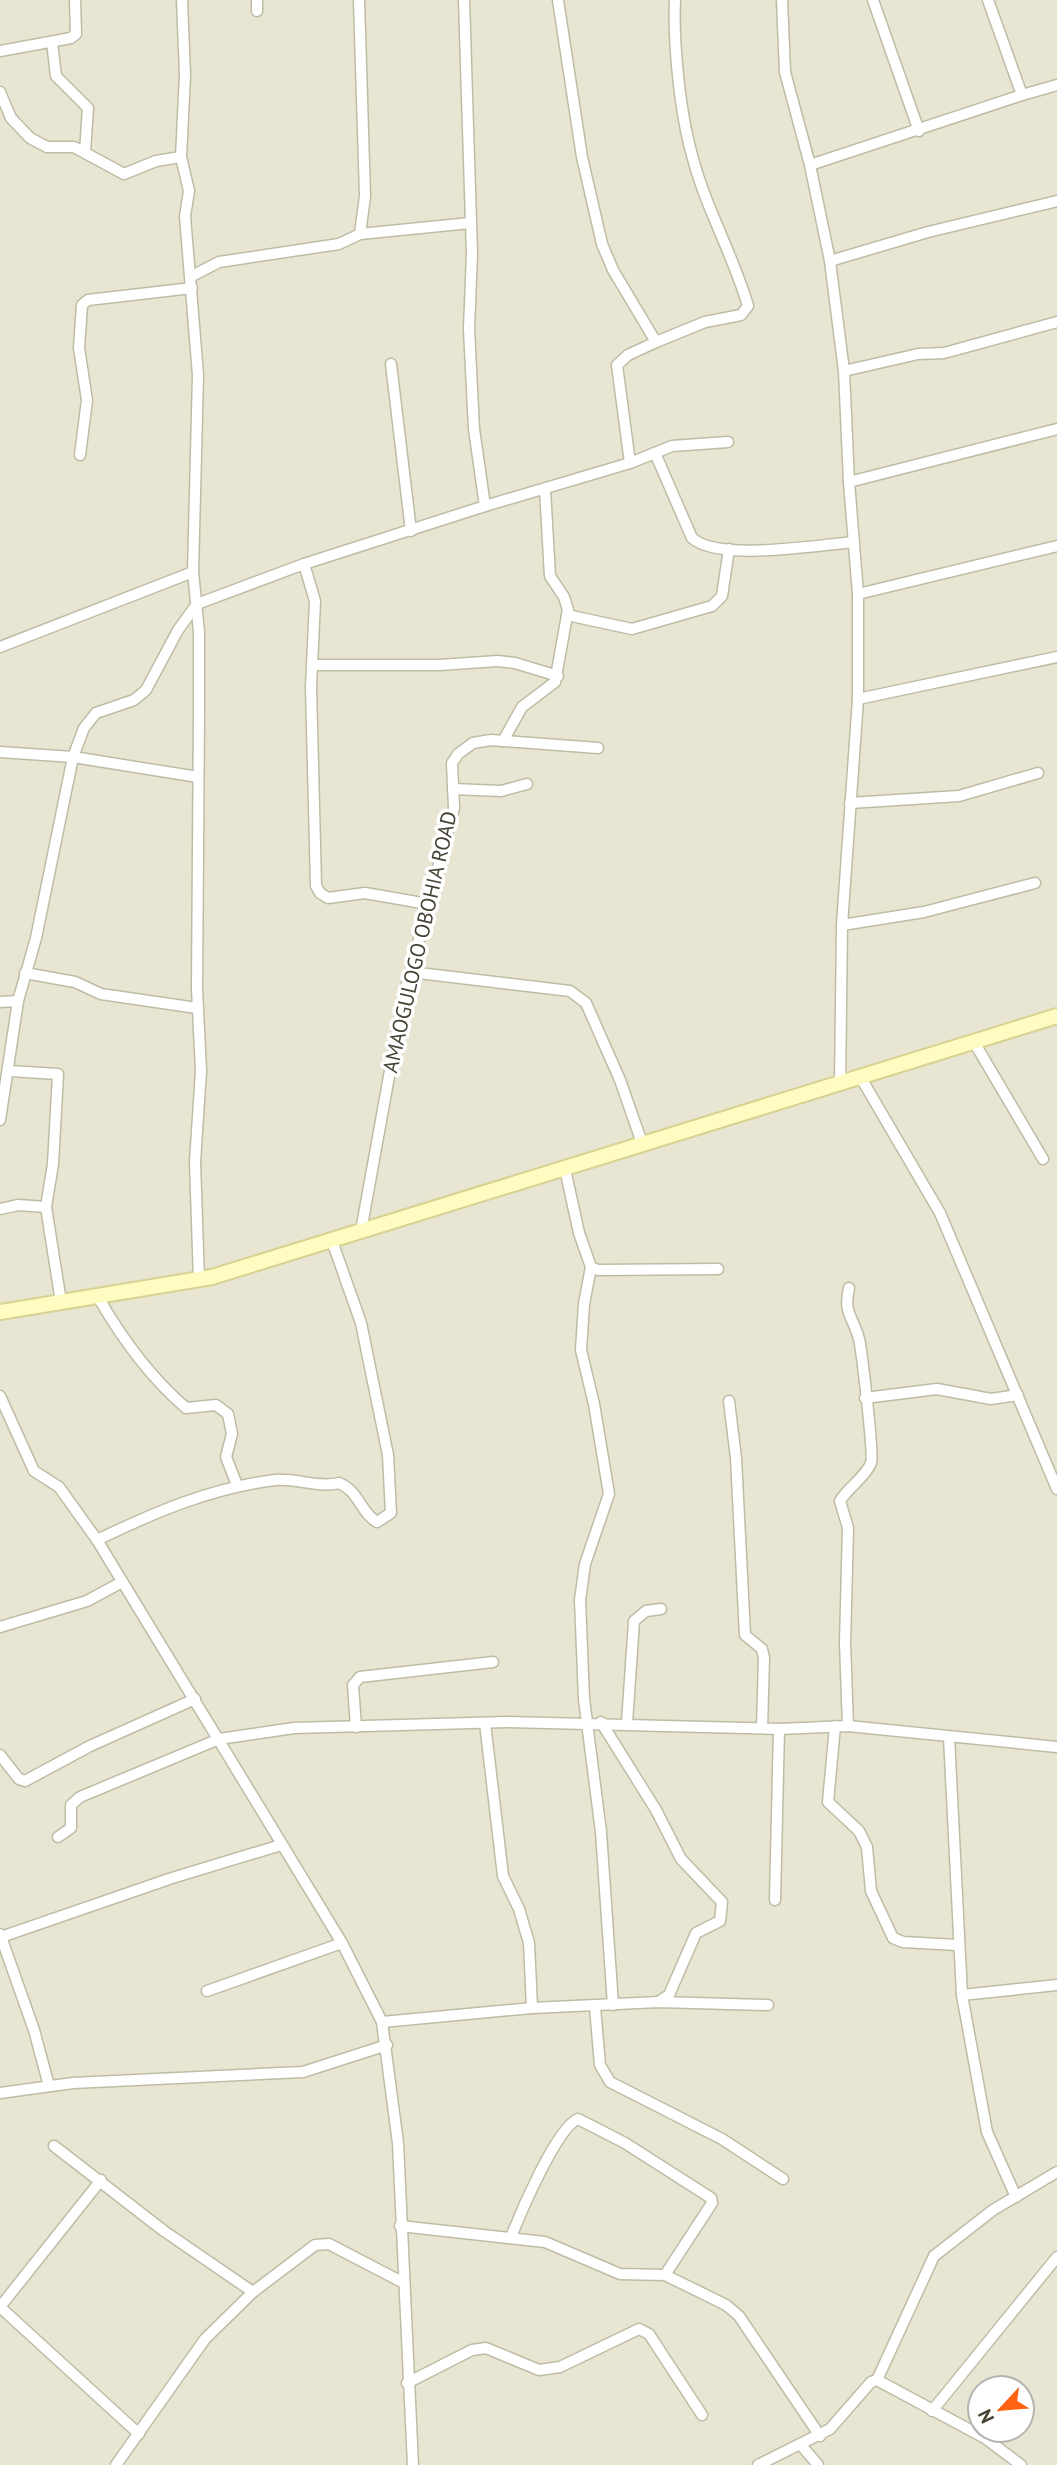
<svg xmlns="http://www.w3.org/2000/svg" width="1057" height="2465" viewBox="0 0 1057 2465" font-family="'PT Sans',sans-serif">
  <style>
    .residential { fill: #e8e5d2; fill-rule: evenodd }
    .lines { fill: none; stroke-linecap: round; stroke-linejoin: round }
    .street-casing { stroke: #bfbca6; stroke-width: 13 }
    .secondary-casing { stroke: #d6d291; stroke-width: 18 }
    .street { stroke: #fff; stroke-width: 10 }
    .secondary { stroke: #fffcc2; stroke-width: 14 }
    .labels { text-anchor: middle; stroke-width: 7; stroke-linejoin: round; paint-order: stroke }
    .street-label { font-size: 21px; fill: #464234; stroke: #fff }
  </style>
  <rect width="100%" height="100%" fill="#f3f2e4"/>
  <path class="residential" d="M0,0H1057V2465H0ZM980,2388H1022V2430H980Z"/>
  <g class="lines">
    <defs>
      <g id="street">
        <path d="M182,0L185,75L181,157L189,191L185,216L198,375L193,572L199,632V710L197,989L201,1071L195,1162L199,1280"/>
        <path d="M257,0V11"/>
        <path d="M464,0L472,254L469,329L474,429L485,506L630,463L672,446L728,442"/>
        <path d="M558,0L582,157L602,244L613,270L656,342L705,322L741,315L748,306C733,254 705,207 692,155C680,113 673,43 675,0"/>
        <path d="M782,0L785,72L810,165L830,261L844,371L849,482"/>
        <path d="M873,0L919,131"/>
        <path d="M52,42L56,76L88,108L85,152"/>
        <path d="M0,51L71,38L76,34L75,0"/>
        <path d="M0,92L11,118L30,138L47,147H74L124,174L156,161L181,157"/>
        <path d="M1022,95L1057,85"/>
        <path d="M810,165L1022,95L988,0"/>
        <path d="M360,234L470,223"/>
        <path d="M830,261L928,232L1057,201"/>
        <path d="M192,276L219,262L339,244L360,234L365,196L359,0"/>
        <path d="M391,364L411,531"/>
        <path d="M844,371L918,354L944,353L1057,322"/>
        <path d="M655,453L692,538C719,562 817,545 854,542"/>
        <path d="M80,455L87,400L79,348L82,305L88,300L192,288"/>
        <path d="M630,463L617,365L628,355L656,342"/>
        <path d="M304,564L315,601L311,687L316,886L320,893L328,898L365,893L428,904"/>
        <path d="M858,594L1057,546"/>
        <path d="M567,615L632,629L712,606L722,596L729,549"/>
        <path d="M0,647L193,572"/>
        <path d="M313,665H439L498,661L515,663L558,676"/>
        <path d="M858,699V594L849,482L1057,429"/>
        <path d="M503,741L522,707L555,682L568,610L564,597L550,576L545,489"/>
        <path d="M0,752L73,757L198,777"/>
        <path d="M453,789L501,791L527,784"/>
        <path d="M850,803L959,796L1038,773"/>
        <path d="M842,925L924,912L1035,883"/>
        <path d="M410,972L570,991L586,1003L620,1080L642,1143"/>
        <path d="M25,973L75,982L101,994L197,1008"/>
        <path d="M0,1002L18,1001"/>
        <path d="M974,1042L1043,1159"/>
        <path d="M10,1071L58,1074L53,1164L46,1207L61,1302"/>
        <path d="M861,1078L940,1213L1057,1489"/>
        <path d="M840,1084L842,925L858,699L1057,657"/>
        <path d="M0,1120L18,1001L36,938L73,757L84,728L96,713L134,700L146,690L178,630L197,604L304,564L485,506"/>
        <path d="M565,1169L579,1233L591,1267L598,1270L718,1269"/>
        <path d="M0,1209L18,1205L46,1207"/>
        <path d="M361,1231L403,999L454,808L452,763L458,754L473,743L491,740L598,748"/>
        <path d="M591,1267L584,1304L581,1350L594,1404L609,1494L585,1564L580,1600L584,1699L601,1832L613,2005"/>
        <path d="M98,1297C121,1337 151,1378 186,1408L216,1405L228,1414L232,1434L226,1457L237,1485"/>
        <path d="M0,1396L34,1471L59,1487L97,1540L342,1943L382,2022L398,2143L413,2465"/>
        <path d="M865,1398L937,1389L991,1399L1018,1395"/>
        <path d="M729,1401L736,1458L745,1635L762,1649L764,1658L762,1728"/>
        <path d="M97,1540C155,1512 211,1488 275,1480C297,1478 317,1488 339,1483C359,1491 360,1512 377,1522L391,1513L388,1455L361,1323L332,1241"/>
        <path d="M0,1627L87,1601L122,1582"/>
        <path d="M601,1722L656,1810L681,1859L722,1902L720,1921L696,1933L669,1995L660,2001"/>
        <path d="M485,1723L503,1876L519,1909L529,1943L532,2008"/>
        <path d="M627,1723L634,1621L646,1611L661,1609"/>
        <path d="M835,1726L828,1802L859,1831L867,1847L871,1891L893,1938L903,1942L957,1945"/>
        <path d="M848,1726L845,1643L848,1528L840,1501C848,1487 865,1478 871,1463C874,1454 862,1353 859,1339C853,1316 843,1314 849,1288"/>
        <path d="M356,1727L353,1685L360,1677L493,1662"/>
        <path d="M949,1737L962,1995L987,2132L1016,2197"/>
        <path d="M0,1755L19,1779L25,1781L90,1746L195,1699"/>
        <path d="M58,1837L71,1828V1805L80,1797L219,1739L294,1728L507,1722L779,1729L848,1726L1057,1747"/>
        <path d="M775,1900L779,1729"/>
        <path d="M0,1934L34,2030L49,2086"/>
        <path d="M1,1937L172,1878L281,1845"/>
        <path d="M207,1991L342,1943"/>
        <path d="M962,1995L1057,1985"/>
        <path d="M595,2007L600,2065L610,2082L722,2139L783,2179"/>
        <path d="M382,2022L532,2008L659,2002L768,2005"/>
        <path d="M0,2093L73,2083L303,2072L387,2045"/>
        <path d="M54,2146L164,2231L253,2292"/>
        <path d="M101,2180L0,2307L139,2434"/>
        <path d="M400,2226L545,2242L620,2274L665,2275L726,2305L739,2316L820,2436"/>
        <path d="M511,2237C520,2214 557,2127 578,2119L625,2143L711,2198L712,2203L665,2275"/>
        <path d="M877,2380L985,2438L1021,2465"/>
        <path d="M407,2383L472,2350L486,2348L539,2370L560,2367L639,2329L649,2334L702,2415"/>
        <path d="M932,2411L1057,2257"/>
        <path d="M801,2445L818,2465"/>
        <path d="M116,2465L205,2339L253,2292L315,2245L329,2244L402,2282"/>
        <path d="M758,2465L830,2429L871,2382L877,2380L934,2256L993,2210L1057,2172"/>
      </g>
      <path id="secondary" d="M0,1312L212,1277L1057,1016"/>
    </defs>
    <use href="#street" class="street-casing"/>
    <use href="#secondary" class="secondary-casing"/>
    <use href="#street" class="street"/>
    <use href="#secondary" class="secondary"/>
  </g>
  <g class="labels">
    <g class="street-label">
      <text transform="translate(420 942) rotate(-77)" y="7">AMAOGULOGO OBOHIA ROAD</text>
    </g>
  </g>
  <g transform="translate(1001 2409) rotate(244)"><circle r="33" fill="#ffffff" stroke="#b5b3ae" stroke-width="2"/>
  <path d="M0-5L12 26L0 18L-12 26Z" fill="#ff630f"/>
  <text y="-10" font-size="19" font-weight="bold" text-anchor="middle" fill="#464234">N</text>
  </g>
</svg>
